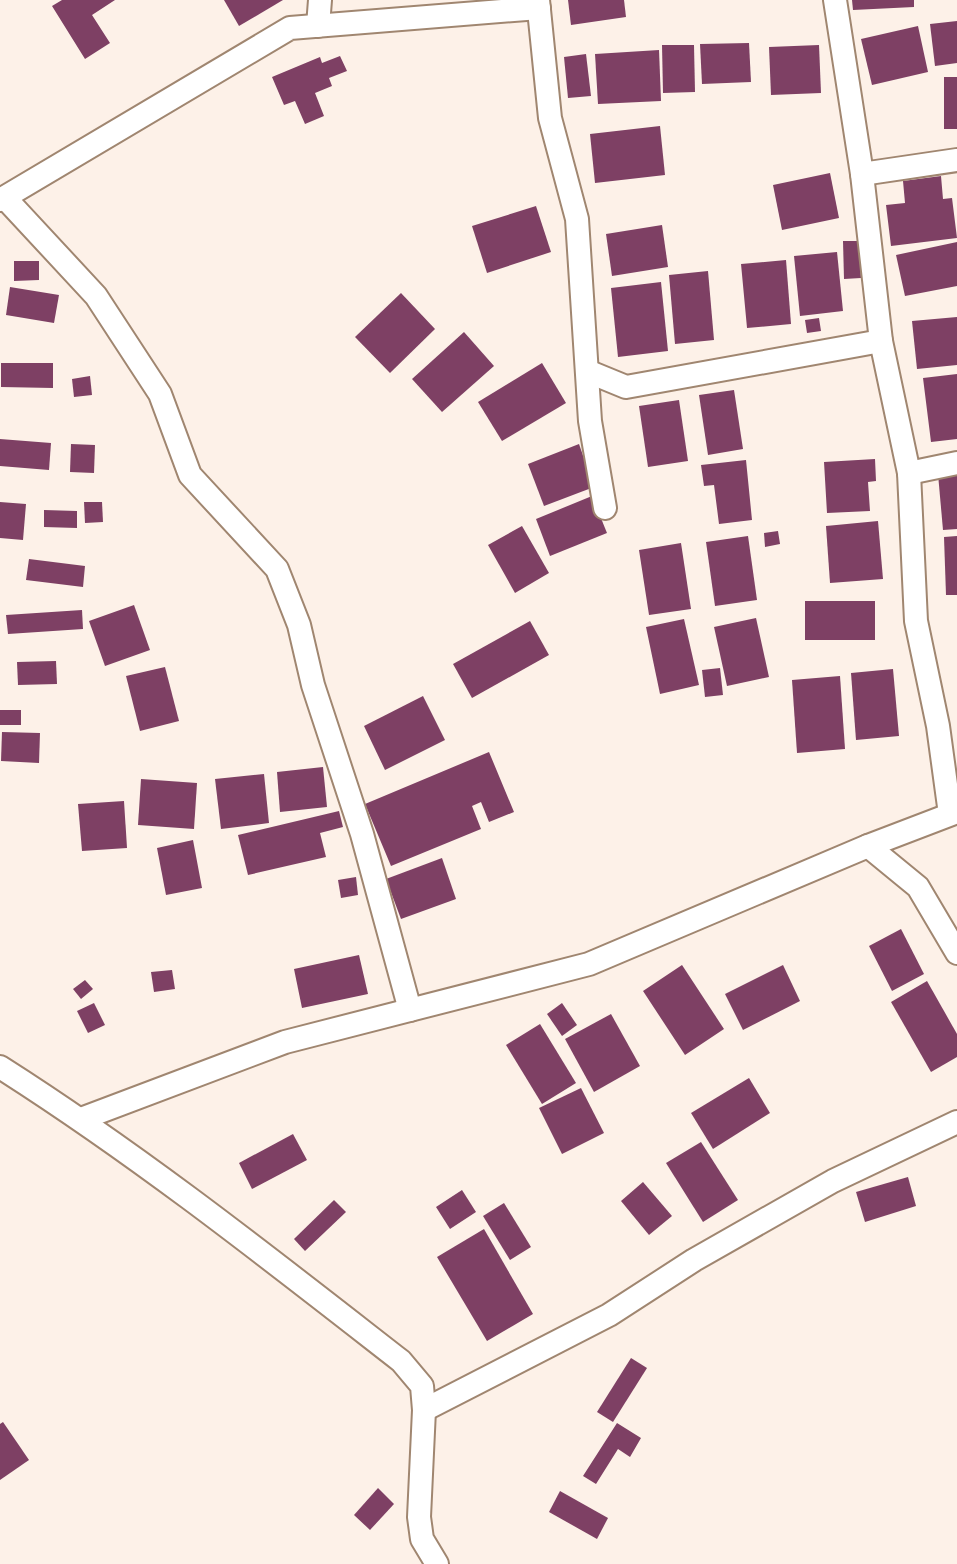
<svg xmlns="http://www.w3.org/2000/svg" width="957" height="1564" viewBox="0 0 957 1564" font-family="Georgia,serif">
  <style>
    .building { fill: #7e4064 }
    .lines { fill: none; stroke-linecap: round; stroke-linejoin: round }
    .minor-casing { stroke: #a08670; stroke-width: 26 }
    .minor { stroke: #fff; stroke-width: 22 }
  </style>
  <rect width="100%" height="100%" fill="#fdf1e8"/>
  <g class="building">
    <path d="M62,0H115L92,15L110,43L85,59L52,6Z"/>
    <path d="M224,0H283L239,26Z"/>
    <path d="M568,0H624L626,17L571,25Z"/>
    <path d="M852,0H914V7L853,10Z"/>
    <path d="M957,21V63L935,66L930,24Z"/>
    <path d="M918,26L928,72L872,85L861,39Z"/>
    <path d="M749,43L751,82L702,84L700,44Z"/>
    <path d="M662,45H694L695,92L663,93Z"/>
    <path d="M819,45L821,93L771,95L769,47Z"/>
    <path d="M659,50L661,101L598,104L595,54Z"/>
    <path d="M586,54L591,96L568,98L564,57Z"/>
    <path d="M340,56L347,71L329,78L332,86L315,93L324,116L305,124L295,101L284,105L272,77L320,57L322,63Z"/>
    <rect x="944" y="77" width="13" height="52"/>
    <path d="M660,126L665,175L595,183L590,134Z"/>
    <path d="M830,173L839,218L782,230L773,185Z"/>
    <path d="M941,176L943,199L952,198L957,238L891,246L886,205L905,203L903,181Z"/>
    <path d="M536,206L551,252L487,273L472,226Z"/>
    <path d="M662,225L668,267L612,276L606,234Z"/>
    <path d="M843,241H859L861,278L844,279Z"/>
    <path d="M957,242V286L905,296L896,255Z"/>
    <path d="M837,252L843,311L800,316L794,256Z"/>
    <path d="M786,260L791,324L747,328L741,264Z"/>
    <path d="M14,261H39V280L14,281Z"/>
    <path d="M708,271L714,340L675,344L669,275Z"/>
    <path d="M661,282L668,351L618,357L611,288Z"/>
    <path d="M10,287L59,295L54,323L6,315Z"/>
    <path d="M401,293L435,329L390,373L355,337Z"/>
    <path d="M957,317V365L917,369L912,321Z"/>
    <path d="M819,318L821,331L807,333L805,320Z"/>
    <path d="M464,332L494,366L442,412L412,379Z"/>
    <path d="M1,363H53V388L1,387Z"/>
    <path d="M542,363L566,403L502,441L478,402Z"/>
    <path d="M957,374V439L931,442L923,378Z"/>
    <path d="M90,376L92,395L74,397L72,379Z"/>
    <path d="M734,390L743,449L708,455L699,395Z"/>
    <path d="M679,400L688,461L648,467L639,406Z"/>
    <path d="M0,439L51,443L49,470L0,466Z"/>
    <path d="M71,444L95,445L94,473L70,472Z"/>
    <path d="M579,444L594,487L544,506L528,464Z"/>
    <path d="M875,459L876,481L868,482L870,511L827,513L824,462Z"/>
    <path d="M746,460L752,520L719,524L714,485L704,486L701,465Z"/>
    <path d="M957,473V529L943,530L938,474Z"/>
    <path d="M592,496L607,533L550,556L536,519Z"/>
    <path d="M0,502L26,504L23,540L0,538Z"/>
    <path d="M84,502H102L103,522L85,523Z"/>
    <path d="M44,510L77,511V528L44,527Z"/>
    <path d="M878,521L883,579L830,583L826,526Z"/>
    <path d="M522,526L549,573L515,593L488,545Z"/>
    <path d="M778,531L780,544L765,547L764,533Z"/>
    <path d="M748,536L757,600L715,606L706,542Z"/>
    <path d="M957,536V595H946L944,537Z"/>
    <path d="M681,543L691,609L649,615L639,550Z"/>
    <path d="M29,559L85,566L83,587L26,580Z"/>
    <rect x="805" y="601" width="70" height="39"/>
    <path d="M134,605L150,650L105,666L89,621Z"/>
    <path d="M82,610L83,629L8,634L6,615Z"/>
    <path d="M756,618L769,677L727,686L714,627Z"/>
    <path d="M684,619L699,685L660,694L646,627Z"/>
    <path d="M530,621L549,655L472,698L453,664Z"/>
    <path d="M56,661L57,684L18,685L17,662Z"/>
    <path d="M165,667L179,721L140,731L126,676Z"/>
    <path d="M720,668L723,695L705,697L702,670Z"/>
    <path d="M893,669L899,736L856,740L851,673Z"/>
    <path d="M840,676L845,749L797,753L792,680Z"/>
    <path d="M423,696L445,740L385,770L364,726Z"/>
    <rect x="0" y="710" width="21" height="15"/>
    <path d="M2,732L40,733L39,763L1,761Z"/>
    <path d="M489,752L514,812L489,822L481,802L472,806L481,829L391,866L365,804Z"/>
    <path d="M323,767L327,807L280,812L277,772Z"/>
    <path d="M264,774L269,823L221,829L215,779Z"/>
    <path d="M141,779L197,783L194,829L138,825Z"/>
    <path d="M124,801L127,848L82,851L78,804Z"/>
    <path d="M339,811L343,827L320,833L326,857L248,875L238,835Z"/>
    <path d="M193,840L202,888L166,895L157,848Z"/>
    <path d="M442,858L456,899L401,919L386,879Z"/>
    <path d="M356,877L358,895L341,898L338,880Z"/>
    <path d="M901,929L924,974L892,991L869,946Z"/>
    <path d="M359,955L368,994L302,1008L294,969Z"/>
    <path d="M682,965L724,1029L685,1055L643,991Z"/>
    <path d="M783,965L800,1001L743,1030L725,994Z"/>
    <path d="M172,970L175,989L154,992L151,972Z"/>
    <path d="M85,980L93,989L81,999L73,989Z"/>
    <path d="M927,981L957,1034V1057L931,1072L891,1002Z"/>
    <path d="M94,1003L105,1025L88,1033L77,1011Z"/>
    <path d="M562,1003L577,1025L562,1036L547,1014Z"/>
    <path d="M611,1014L640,1066L594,1092L565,1039Z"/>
    <path d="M540,1024L576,1083L542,1104L506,1045Z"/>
    <path d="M749,1078L770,1113L713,1149L691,1113Z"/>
    <path d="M581,1088L604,1133L562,1154L539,1108Z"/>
    <path d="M293,1134L307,1160L252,1189L239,1163Z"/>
    <path d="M701,1142L738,1200L703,1222L666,1163Z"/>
    <path d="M908,1177L916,1206L865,1222L856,1192Z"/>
    <path d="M643,1182L672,1216L649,1235L621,1201Z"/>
    <path d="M462,1190L476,1212L450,1229L436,1207Z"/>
    <path d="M334,1200L346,1212L305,1251L294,1239Z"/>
    <path d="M504,1203L531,1247L510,1260L483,1216Z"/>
    <path d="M484,1229L533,1314L487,1341L437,1257Z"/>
    <path d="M631,1358L647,1368L613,1422L597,1412Z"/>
    <path d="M3,1422L29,1460L0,1480V1424Z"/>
    <path d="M617,1423L641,1438L630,1457L618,1449L596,1484L583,1476Z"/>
    <path d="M378,1488L394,1504L370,1530L354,1515Z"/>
    <path d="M560,1491L608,1518L597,1539L549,1512Z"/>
  </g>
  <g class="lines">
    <defs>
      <g id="minor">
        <path d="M538,0L550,118L577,219L590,421L605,508"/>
        <path d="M835,0L862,174L881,341L909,473L916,621L938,726L950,814"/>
        <path d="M318,26L320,0"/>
        <path d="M862,174L957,160"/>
        <path d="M6,199L96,296L160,394L190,475L277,569L299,625L313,685L362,834L410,1010"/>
        <path d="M0,200L290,28L539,8"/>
        <path d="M587,371L626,387L881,341"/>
        <path d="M909,473L957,463"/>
        <path d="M868,846L918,887L957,953"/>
        <path d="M0,1067C140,1156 270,1259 401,1361L422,1386L424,1410L419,1517L422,1539L437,1564"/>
        <path d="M81,1119L285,1042L589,964L868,846L957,812"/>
        <path d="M424,1410L609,1315L694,1260L833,1181L957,1122"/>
      </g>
    </defs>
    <use href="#minor" class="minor-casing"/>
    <use href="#minor" class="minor"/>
  </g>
</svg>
